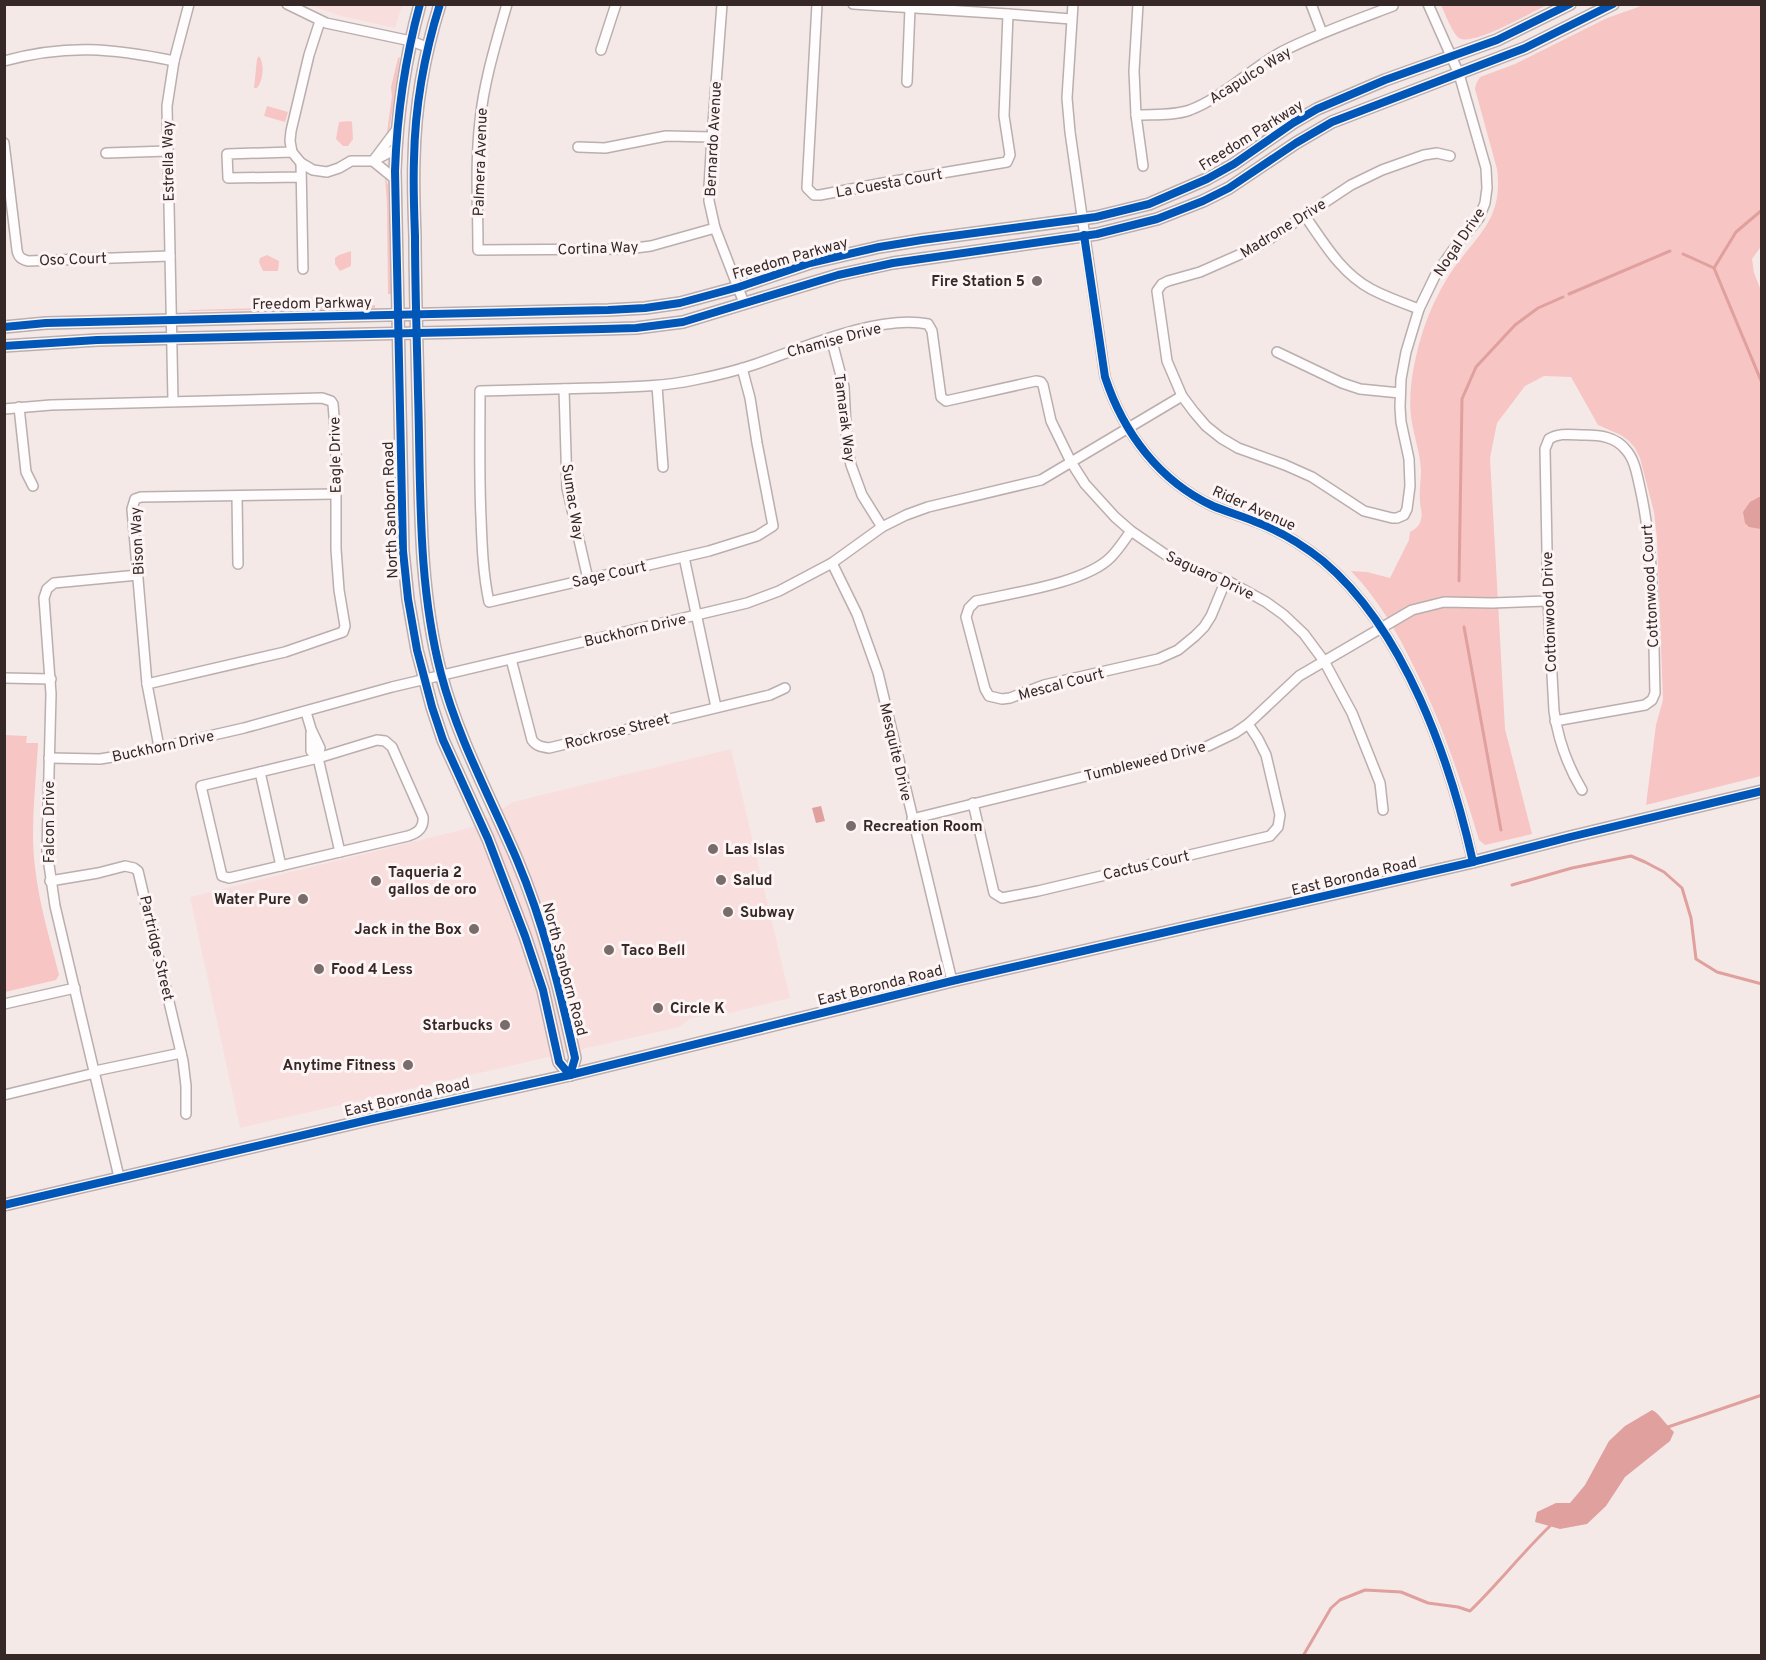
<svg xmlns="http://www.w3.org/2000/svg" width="1766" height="1660" viewBox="0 0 1766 1660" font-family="Overpass,sans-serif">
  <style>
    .built { fill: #f8dedc }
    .green { fill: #f7c5c3 }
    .water { fill: #dfa09e }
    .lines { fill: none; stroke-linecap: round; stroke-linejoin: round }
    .stream { stroke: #dfa09e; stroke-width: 3 }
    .minor-casing { stroke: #baaeae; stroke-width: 12 }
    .major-casing { stroke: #baaeae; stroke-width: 14 }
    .minor { stroke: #fefcfc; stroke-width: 9 }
    .major { stroke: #fefcfc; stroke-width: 10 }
    .cycleway-casing { stroke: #fdf5f5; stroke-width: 11 }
    .cycleway { stroke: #0057b8; stroke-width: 8 }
    .poi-dot { fill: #796c6b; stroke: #fdf5f5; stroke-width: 2 }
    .labels { text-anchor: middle; stroke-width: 6; stroke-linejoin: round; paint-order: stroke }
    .street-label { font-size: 15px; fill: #362827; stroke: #fdf5f5 }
    .poi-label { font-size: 15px; font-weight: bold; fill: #362827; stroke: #fdf5f5; text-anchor: start }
  </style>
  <rect width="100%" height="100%" fill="#f5e9e8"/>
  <g class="built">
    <path d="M309,5H402L395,28L341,16Z"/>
    <path d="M731,749L790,998L722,1015L713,1014L691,1018L679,1027L240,1128L190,897L473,827L513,802Z"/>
  </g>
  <g class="green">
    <path d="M1441,5H1547C1532,12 1472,47 1459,38C1452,33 1445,13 1441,5Z"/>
    <path d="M1644,5H1761L1762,245L1752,259L1754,273L1762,293L1761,776L1646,805L1656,725L1663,700L1657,539L1654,512L1640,458L1635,448L1629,441L1621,435L1598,425L1571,377L1544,376L1525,386L1497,423L1490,458L1505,729L1532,834L1485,845L1479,840C1461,780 1442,723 1414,667C1397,632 1379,600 1351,571L1367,572L1390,578L1409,540L1410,532C1415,529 1420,526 1421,519C1423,513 1420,508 1420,501C1419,491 1421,480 1421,470C1420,451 1413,434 1411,416C1409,399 1411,382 1414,366C1420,335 1431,304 1448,277C1473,237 1504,223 1497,169L1475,89L1476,84L1480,77L1515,64L1607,18Z"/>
    <path d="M259,56C265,64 263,81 257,88H254L257,59Z"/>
    <path d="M400,57L389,133L386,139L392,96L391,87L398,58Z"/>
    <path d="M267,106L288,112L285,122L264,116Z"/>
    <path d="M350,121L352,122L353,139L348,146H343L336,139L339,122Z"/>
    <path d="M385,177L388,185L391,294H388L387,204Z"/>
    <path d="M351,251V266L340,271L335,264V258L339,255Z"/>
    <path d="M267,255L279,261L278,271H263L259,262L260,258Z"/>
    <path d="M375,305V308L188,311L191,310Z"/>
    <path d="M4,735L27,736L26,743H38C36,784 30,827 35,867C39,904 50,939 59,975L56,980L5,992Z"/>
  </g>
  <g class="water">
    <path d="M1761,496V529L1749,527L1745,523L1743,512L1750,502Z"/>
    <path d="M821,806L825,821L816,823L812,808Z"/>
    <path d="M1652,1410C1659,1413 1667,1426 1674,1432L1670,1441L1625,1477L1606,1506L1587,1524L1560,1529L1535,1522L1537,1512L1556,1503H1570L1585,1485L1609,1441L1625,1426Z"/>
  </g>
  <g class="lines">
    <g class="stream">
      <path d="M1683,254L1714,268"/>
      <path d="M1714,268L1762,383"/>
      <path d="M1714,268L1736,232L1762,210"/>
      <path d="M1569,294L1670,251"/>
      <path d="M1459,581L1462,399L1476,367L1515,325L1538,308L1563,297"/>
      <path d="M1464,627L1501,830"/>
      <path d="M1512,885L1572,868L1631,856L1645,862L1664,872L1682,888L1691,918L1696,959L1717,972L1762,984"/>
      <path d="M1668,1427L1762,1395"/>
      <path d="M1303,1656L1331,1608L1340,1600L1365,1590L1401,1592L1428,1603L1458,1607L1470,1611C1498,1584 1522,1553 1550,1526"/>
    </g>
    <defs>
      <g id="minor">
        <path d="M287,4L326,23L411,41L427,47"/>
        <path d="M507,4C496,43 484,81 480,121C475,164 478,207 478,250L627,249L651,246L715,228"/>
        <path d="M722,4L712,137L709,187V201L715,228L744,303"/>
        <path d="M817,4L807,188L814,195H820L883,183L1007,162L1010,155L1004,116L1008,14"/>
        <path d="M853,4L1008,14L1071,19"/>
        <path d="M1073,4L1067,98L1070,132L1105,377C1123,432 1159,481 1213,506C1227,512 1242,516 1256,522C1280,531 1303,545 1323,561C1405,630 1450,760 1473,862"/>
        <path d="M1138,4L1134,71L1136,115L1143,166"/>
        <path d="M1311,4L1322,33"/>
        <path d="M1428,4L1459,74L1486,168L1487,188L1485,203L1479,218L1453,250L1435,276L1419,309L1406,352L1401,379L1400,407L1401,422L1409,459L1410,486L1407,509L1404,515L1397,518H1392L1364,511L1312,477L1285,465L1238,448L1221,438L1206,426L1194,412L1182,396L1167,361L1157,291L1162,284L1168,281L1200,272L1250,250L1268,240L1351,185L1382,170L1424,155L1437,153L1450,156"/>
        <path d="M601,50L616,4"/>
        <path d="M4,61C66,44 112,48 174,61"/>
        <path d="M907,82L910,8"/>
        <path d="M1136,115C1154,114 1173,116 1190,110C1224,97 1251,68 1283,51C1319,33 1356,20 1393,6"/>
        <path d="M4,143L17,250C18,257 21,259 28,261L170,256"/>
        <path d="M578,147L605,148L666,136L712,137"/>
        <path d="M292,152L290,141L291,131L309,55L320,21"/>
        <path d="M106,153L168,151"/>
        <path d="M301,163L313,170L327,172L339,168L351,161H373L397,129"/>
        <path d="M301,177L228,178L227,154L292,152L301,163L303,269"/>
        <path d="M395,179L373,161L396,149"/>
        <path d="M1305,216C1324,243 1341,273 1371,289C1386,297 1403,303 1419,309"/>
        <path d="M831,338L844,387L847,447L851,465L862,495L882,527"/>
        <path d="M1277,352L1342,383L1360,389L1400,393"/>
        <path d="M742,368L750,398L757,443L773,526L757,536L709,551L489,602C483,574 482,546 481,518C479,476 480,434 480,391C518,390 556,389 594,388C628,387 661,387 694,380C714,376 736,371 756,364C802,348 879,314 928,324L932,331L941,397L946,401L1036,381L1041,382L1043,385L1051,421L1071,462L1085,484L1115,517L1131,531L1169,557L1204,574L1226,580L1266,602L1284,615L1304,634L1324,661L1352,713L1380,783L1383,810"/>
        <path d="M657,386L663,467"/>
        <path d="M564,389L567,488L588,579"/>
        <path d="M173,401L167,106L174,61L189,4"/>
        <path d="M19,407L26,472L33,486"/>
        <path d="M4,409L51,405L322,398L331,401L333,404L336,441V549L339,590L345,626L343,632L285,652L147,684"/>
        <path d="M237,496L238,564"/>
        <path d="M1131,531C1125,539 1119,549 1111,557C1086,583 1012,593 976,601L969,608L966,617L985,689L989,696L1002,699L1010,698L1044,685L1158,659L1178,650L1195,636L1204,627L1211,616L1226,580"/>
        <path d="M684,557L716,707"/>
        <path d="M832,563L857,614L878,673L952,981"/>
        <path d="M511,659L532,740C536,746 542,747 549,748L770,695L785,688"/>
        <path d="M4,678L51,679"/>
        <path d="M306,712L311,729L320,748L318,758L340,852"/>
        <path d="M1555,721L1645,705L1652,700L1655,693C1653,625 1655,555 1640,488C1637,475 1635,460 1626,450C1616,437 1600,435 1585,435C1573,435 1559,432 1549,439L1545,449L1548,601L1554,711C1558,739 1567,765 1582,790"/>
        <path d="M311,733V751L318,758"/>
        <path d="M377,740L385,741L392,747L423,817C424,828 418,833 408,836L229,878L222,876L201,786L318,758Z"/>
        <path d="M159,747L147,684L132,509L135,499L141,497L336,494"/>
        <path d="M49,758L100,759L131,754L244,728L392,687L747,603L779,591L832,563L882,527L906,515L928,507L1041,480L1182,396"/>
        <path d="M260,772L281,866"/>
        <path d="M973,803L994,893L1002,898L1038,891L1270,836L1278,827L1280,815L1266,755L1258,739L1248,724"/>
        <path d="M912,819L1208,746L1235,733L1248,724L1299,676L1412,610L1444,602L1492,603L1548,601"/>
        <path d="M50,881L98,873L125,866L134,868L138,871L183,1061L186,1086V1114"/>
        <path d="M4,1004L75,988"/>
        <path d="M95,1071L181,1053"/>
        <path d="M4,1095L95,1073"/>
        <path d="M119,1177L55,906L47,851L51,694L44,598L47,589L54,583L138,575"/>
      </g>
      <g id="major">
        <path d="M420,4C405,59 397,114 395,171L403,551L408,599L417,650L432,707L443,740L488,839L525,936L543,990L559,1062L570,1075"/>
        <path d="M440,4C424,55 415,106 414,159C413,185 414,210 415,236C415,288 417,341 418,393C421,487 417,582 441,674C458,739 491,799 517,860C544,924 560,990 575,1058L570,1075"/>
        <path d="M4,327L46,323L172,320L608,310L645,308L680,303L739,287L810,263L879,247L922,240L1096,217L1149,204L1207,179L1234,164L1293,123L1317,109L1385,80L1497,40L1570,4"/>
        <path d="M4,346L97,340L603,329L636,328L683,322L838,275L893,263L1097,234L1157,219L1203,201L1229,188L1296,143L1332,122L1525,48L1613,4"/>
        <path d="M4,1205L372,1119L570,1075L952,981L1473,862L1570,837L1762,791"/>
      </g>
    </defs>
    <use href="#minor" class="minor-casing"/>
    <use href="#major" class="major-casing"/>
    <use href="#minor" class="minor"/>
    <use href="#major" class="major"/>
    <defs>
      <g id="cycleway">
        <path d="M420,4C405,59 397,114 395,171L403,551L408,599L417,650L432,707L443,740L488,839L525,936L543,990L559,1062L570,1075"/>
        <path d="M440,4C424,55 415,106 414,159C413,185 414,210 415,236C415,288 417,341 418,393C421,487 417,582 441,674C458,739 491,799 517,860C544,924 560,990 575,1058L570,1075"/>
        <path d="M1084,235L1105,377C1123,432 1159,481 1213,506C1227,512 1242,516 1256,522C1280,531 1303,545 1323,561C1405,630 1450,760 1473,862"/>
        <path d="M4,327L46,323L172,320L608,310L645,308L680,303L739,287L810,263L879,247L922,240L1096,217L1149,204L1207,179L1234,164L1293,123L1317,109L1385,80L1497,40L1570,4"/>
        <path d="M4,346L97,340L603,329L636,328L683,322L838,275L893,263L1097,234L1157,219L1203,201L1229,188L1296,143L1332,122L1525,48L1613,4"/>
        <path d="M4,1205L372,1119L570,1075L952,981L1473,862L1570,837L1762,791"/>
      </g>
    </defs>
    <use href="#cycleway" class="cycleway-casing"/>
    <use href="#cycleway" class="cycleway"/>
  </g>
  <g class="poi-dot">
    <circle cx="1037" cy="281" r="6"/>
    <circle cx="851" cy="826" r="6"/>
    <circle cx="713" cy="849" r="6"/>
    <circle cx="721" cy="880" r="6"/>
    <circle cx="376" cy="881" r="6"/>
    <circle cx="303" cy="899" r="6"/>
    <circle cx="728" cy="912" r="6"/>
    <circle cx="474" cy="929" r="6"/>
    <circle cx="609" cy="950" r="6"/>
    <circle cx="319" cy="969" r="6"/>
    <circle cx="658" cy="1008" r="6"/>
    <circle cx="505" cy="1025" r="6"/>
    <circle cx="408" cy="1065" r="6"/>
  </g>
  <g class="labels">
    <g class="street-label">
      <text transform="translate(1250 75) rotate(-32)" y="5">Acapulco Way</text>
      <text transform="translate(1251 135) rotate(-32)" y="5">Freedom Parkway</text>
      <text transform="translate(713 139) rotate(-87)" y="5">Bernardo Avenue</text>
      <text transform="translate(168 161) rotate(-91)" y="5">Estrella Way</text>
      <text transform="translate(480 162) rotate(-88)" y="5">Palmera Avenue</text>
      <text transform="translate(889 183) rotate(-10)" y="5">La Cuesta Court</text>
      <text transform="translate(1283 228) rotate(-32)" y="5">Madrone Drive</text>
      <text transform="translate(1459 242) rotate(-56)" y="5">Nogal Drive</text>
      <text transform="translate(598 248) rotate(-2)" y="5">Cortina Way</text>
      <text transform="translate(790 258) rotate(-16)" y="5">Freedom Parkway</text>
      <text transform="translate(73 259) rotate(-2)" y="5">Oso Court</text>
      <text transform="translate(312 303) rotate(-1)" y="5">Freedom Parkway</text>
      <text transform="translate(834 340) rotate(-15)" y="5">Chamise Drive</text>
      <text transform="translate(845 418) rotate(83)" y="5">Tamarak Way</text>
      <text transform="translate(335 455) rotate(-91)" y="5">Eagle Drive</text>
      <text transform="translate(573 502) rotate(81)" y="5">Sumac Way</text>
      <text transform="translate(1254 508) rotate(24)" y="5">Rider Avenue</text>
      <text transform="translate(390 510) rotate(-92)" y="5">North Sanborn Road</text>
      <text transform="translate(137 541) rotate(-93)" y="5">Bison Way</text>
      <text transform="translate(609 574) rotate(-13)" y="5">Sage Court</text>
      <text transform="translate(1210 575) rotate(25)" y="5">Saguaro Drive</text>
      <text transform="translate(1650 586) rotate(-93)" y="5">Cottonwood Court</text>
      <text transform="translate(1549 612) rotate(-92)" y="5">Cottonwood Drive</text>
      <text transform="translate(635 630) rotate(-13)" y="5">Buckhorn Drive</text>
      <text transform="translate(1061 684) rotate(-15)" y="5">Mescal Court</text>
      <text transform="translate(617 731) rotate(-14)" y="5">Rockrose Street</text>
      <text transform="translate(163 746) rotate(-12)" y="5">Buckhorn Drive</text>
      <text transform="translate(896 752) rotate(77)" y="5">Mesquite Drive</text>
      <text transform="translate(1145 761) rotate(-14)" y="5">Tumbleweed Drive</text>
      <text transform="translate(49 822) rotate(-90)" y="5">Falcon Drive</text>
      <text transform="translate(1146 865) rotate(-13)" y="5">Cactus Court</text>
      <text transform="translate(1354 876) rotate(-13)" y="5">East Boronda Road</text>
      <text transform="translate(157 948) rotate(77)" y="5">Partridge Street</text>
      <text transform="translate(565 969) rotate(75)" y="5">North Sanborn Road</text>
      <text transform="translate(880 985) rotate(-14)" y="5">East Boronda Road</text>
      <text transform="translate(407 1097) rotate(-13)" y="5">East Boronda Road</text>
    </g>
    <g class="poi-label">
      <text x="1025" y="286" text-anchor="end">Fire Station 5</text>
      <text x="863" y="831">Recreation Room</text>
      <text x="725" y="854">Las Islas</text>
      <text x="388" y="877">Taqueria 2<tspan x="388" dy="17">gallos de oro</tspan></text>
      <text x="733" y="885">Salud</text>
      <text x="291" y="904" text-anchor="end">Water Pure</text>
      <text x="740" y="917">Subway</text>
      <text x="462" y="934" text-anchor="end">Jack in the Box</text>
      <text x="621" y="955">Taco Bell</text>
      <text x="331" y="974">Food 4 Less</text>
      <text x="670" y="1013">Circle K</text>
      <text x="493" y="1030" text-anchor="end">Starbucks</text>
      <text x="396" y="1070" text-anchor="end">Anytime Fitness</text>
    </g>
  </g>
  <rect width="1766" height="1660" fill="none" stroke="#362827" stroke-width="12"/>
</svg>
